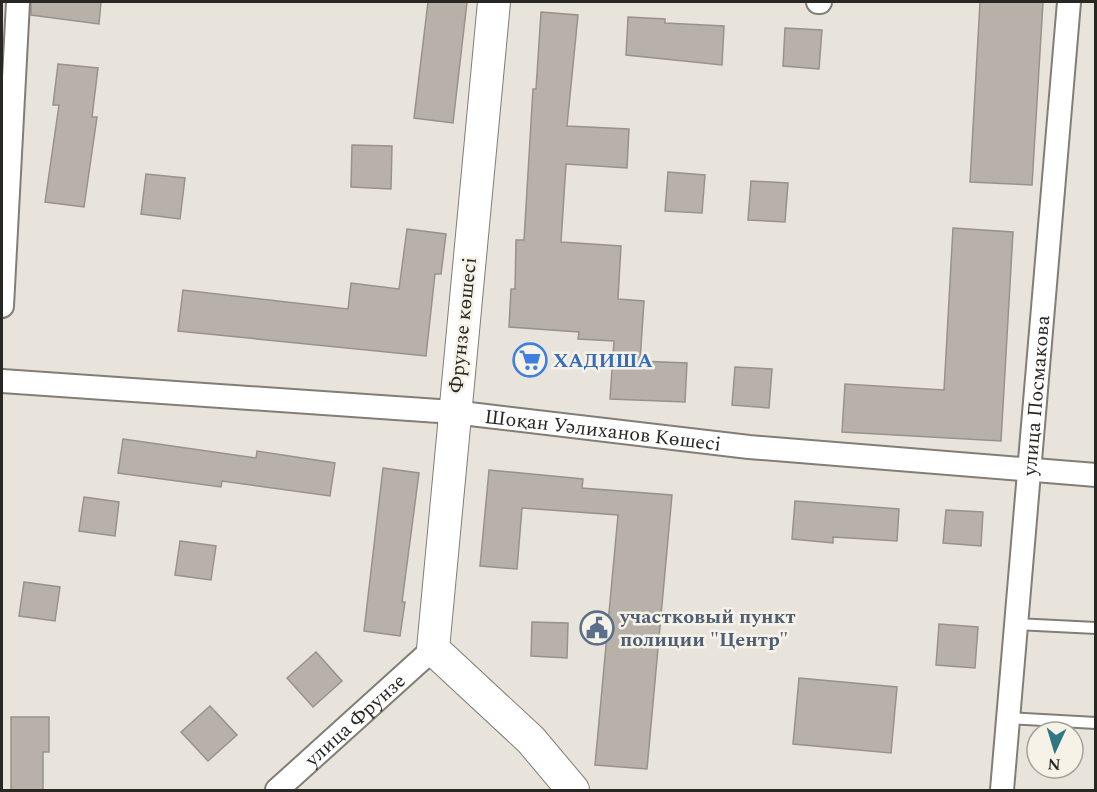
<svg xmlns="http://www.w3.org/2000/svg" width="1097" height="792" viewBox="0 0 1097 792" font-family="Spectral,serif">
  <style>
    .building { fill: #b7b1a9; stroke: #98928b; stroke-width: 1.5 }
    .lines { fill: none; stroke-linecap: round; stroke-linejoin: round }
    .lane-casing { stroke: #827d75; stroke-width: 14 }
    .street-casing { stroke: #827d75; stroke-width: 26 }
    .secondary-casing { stroke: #827d75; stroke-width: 34 }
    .lane { stroke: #fff; stroke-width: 10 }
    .street { stroke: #fff; stroke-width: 22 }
    .secondary { stroke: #fff; stroke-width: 32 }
    .labels { text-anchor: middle; stroke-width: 5; stroke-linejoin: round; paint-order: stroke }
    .street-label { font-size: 20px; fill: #292723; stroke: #f6f2e8 }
    .shop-label { font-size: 20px; font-weight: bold; fill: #366cbe; stroke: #f6f2e8; text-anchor: start }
    .service-label { font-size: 20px; font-weight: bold; fill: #4e5e75; stroke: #f6f2e8; text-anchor: start }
  </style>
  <rect width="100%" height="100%" fill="#e9e4db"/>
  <g class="building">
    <path d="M31,2H101L99,24L31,15Z"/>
    <path d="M428,2H467L453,123L414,118Z"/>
    <path d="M980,2H1043L1032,185L970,182Z"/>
    <path d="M541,12L578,15L567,126L629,129L627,168L566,164L561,242L621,246L618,299L644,301L640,361L687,363L685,402L610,399L614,341L578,339L579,332L509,327L511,289H515L516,240H524L533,89H536Z"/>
    <path d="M628,17L665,19V23L724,26L722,65L626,55Z"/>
    <path d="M785,28L822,30L819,69L783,66Z"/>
    <path d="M58,64L98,68L92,117H97L84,207L45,202L59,105H53Z"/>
    <path d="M352,145L392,146L391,189L351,187Z"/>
    <path d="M668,172L705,175L702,213L665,211Z"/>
    <path d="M146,174L185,178L180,219L141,214Z"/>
    <path d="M751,181L788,183L785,222L748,220Z"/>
    <path d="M953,228L1013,232L1001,441L842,432L845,384L944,390Z"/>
    <path d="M407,229L446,234L441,274H435L426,356L178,331L183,290L348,309L351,283L399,289Z"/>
    <path d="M735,367L772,369L769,408L732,405Z"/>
    <path d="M123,439L256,458L257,451L335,463L330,496L222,481L221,487L118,473Z"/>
    <path d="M383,468L419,473L402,602H405L400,636L364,631Z"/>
    <path d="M489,470L583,479L582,488L672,495L647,769L595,765L618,515L522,508L517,569L480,566Z"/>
    <path d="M84,497L119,502L115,536L79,531Z"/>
    <path d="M795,501L899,509L897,541L833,537V543L792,539Z"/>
    <path d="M946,510L983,512L981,546L943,543Z"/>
    <path d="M180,541L216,546L211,580L175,575Z"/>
    <path d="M24,582L60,587L55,621L19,616Z"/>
    <path d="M532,622L568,623L567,658L531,656Z"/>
    <path d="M939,624L978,627L975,668L936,665Z"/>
    <path d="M316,652L342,681L313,707L287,678Z"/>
    <path d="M799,678L897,687L891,753L793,744Z"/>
    <path d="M210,706L237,735L208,761L181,732Z"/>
    <path d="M11,717H49V752H43V790H11Z"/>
  </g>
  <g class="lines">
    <defs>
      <g id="lane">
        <path d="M1015,624L1096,628"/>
        <path d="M1008,718L1096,723"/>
      </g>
      <g id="street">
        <path d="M818,2H820"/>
        <path d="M2,306L18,2"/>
        <path id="s1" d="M2,381L453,412L749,447L1096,475"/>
        <path id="s2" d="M277,790L433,649"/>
        <path id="s3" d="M1002,790L1069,2"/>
      </g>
      <path id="secondary" d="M494,2L433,649L531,740L573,790"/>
    </defs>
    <use href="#lane" class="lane-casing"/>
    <use href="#street" class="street-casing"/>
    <use href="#secondary" class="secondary-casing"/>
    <use href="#lane" class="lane"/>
    <use href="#street" class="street"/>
    <use href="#secondary" class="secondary"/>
  </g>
  <defs>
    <symbol id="supermarket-ring" viewBox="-11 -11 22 22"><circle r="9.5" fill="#f6f2e8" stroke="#3f7fe0" stroke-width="1.5"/><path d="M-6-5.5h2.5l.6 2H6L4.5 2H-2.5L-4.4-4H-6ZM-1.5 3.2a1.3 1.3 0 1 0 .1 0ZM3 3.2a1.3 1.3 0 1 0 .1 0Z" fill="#3f7fe0"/></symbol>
    <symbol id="civic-ring" viewBox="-11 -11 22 22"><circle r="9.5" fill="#f6f2e8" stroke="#5c6f8a" stroke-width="1.5"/><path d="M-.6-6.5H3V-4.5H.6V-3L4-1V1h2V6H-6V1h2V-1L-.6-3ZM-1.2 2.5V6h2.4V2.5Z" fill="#5c6f8a"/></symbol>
  </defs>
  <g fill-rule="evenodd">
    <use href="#supermarket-ring" x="511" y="341" width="38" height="38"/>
    <use href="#civic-ring" x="578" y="609" width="38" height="38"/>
  </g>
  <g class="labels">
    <g class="street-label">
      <text transform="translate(462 325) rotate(-84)" y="7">Фрунзе көшесі</text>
      <text dy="7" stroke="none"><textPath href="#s3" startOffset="396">улица Посмакова</textPath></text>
      <text dy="7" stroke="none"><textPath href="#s1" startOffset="603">Шоқан Уәлиханов Көшесі</textPath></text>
      <text dy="7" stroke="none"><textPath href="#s2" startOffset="105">улица Фрунзе</textPath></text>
    </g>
    <g class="shop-label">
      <text x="553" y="367">ХАДИША</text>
    </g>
    <g class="service-label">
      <text x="620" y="623">участковый пункт<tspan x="620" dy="23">полиции "Центр"</tspan></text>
    </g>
  </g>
  <rect width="1097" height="792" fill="none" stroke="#292723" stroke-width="6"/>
  <g transform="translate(1055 750) rotate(184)"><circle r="28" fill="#f6f2e8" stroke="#a4a199" stroke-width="1.5"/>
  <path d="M0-4.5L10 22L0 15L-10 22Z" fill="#2f7782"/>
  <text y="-9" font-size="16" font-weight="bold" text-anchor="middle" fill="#292723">N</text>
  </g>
</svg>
